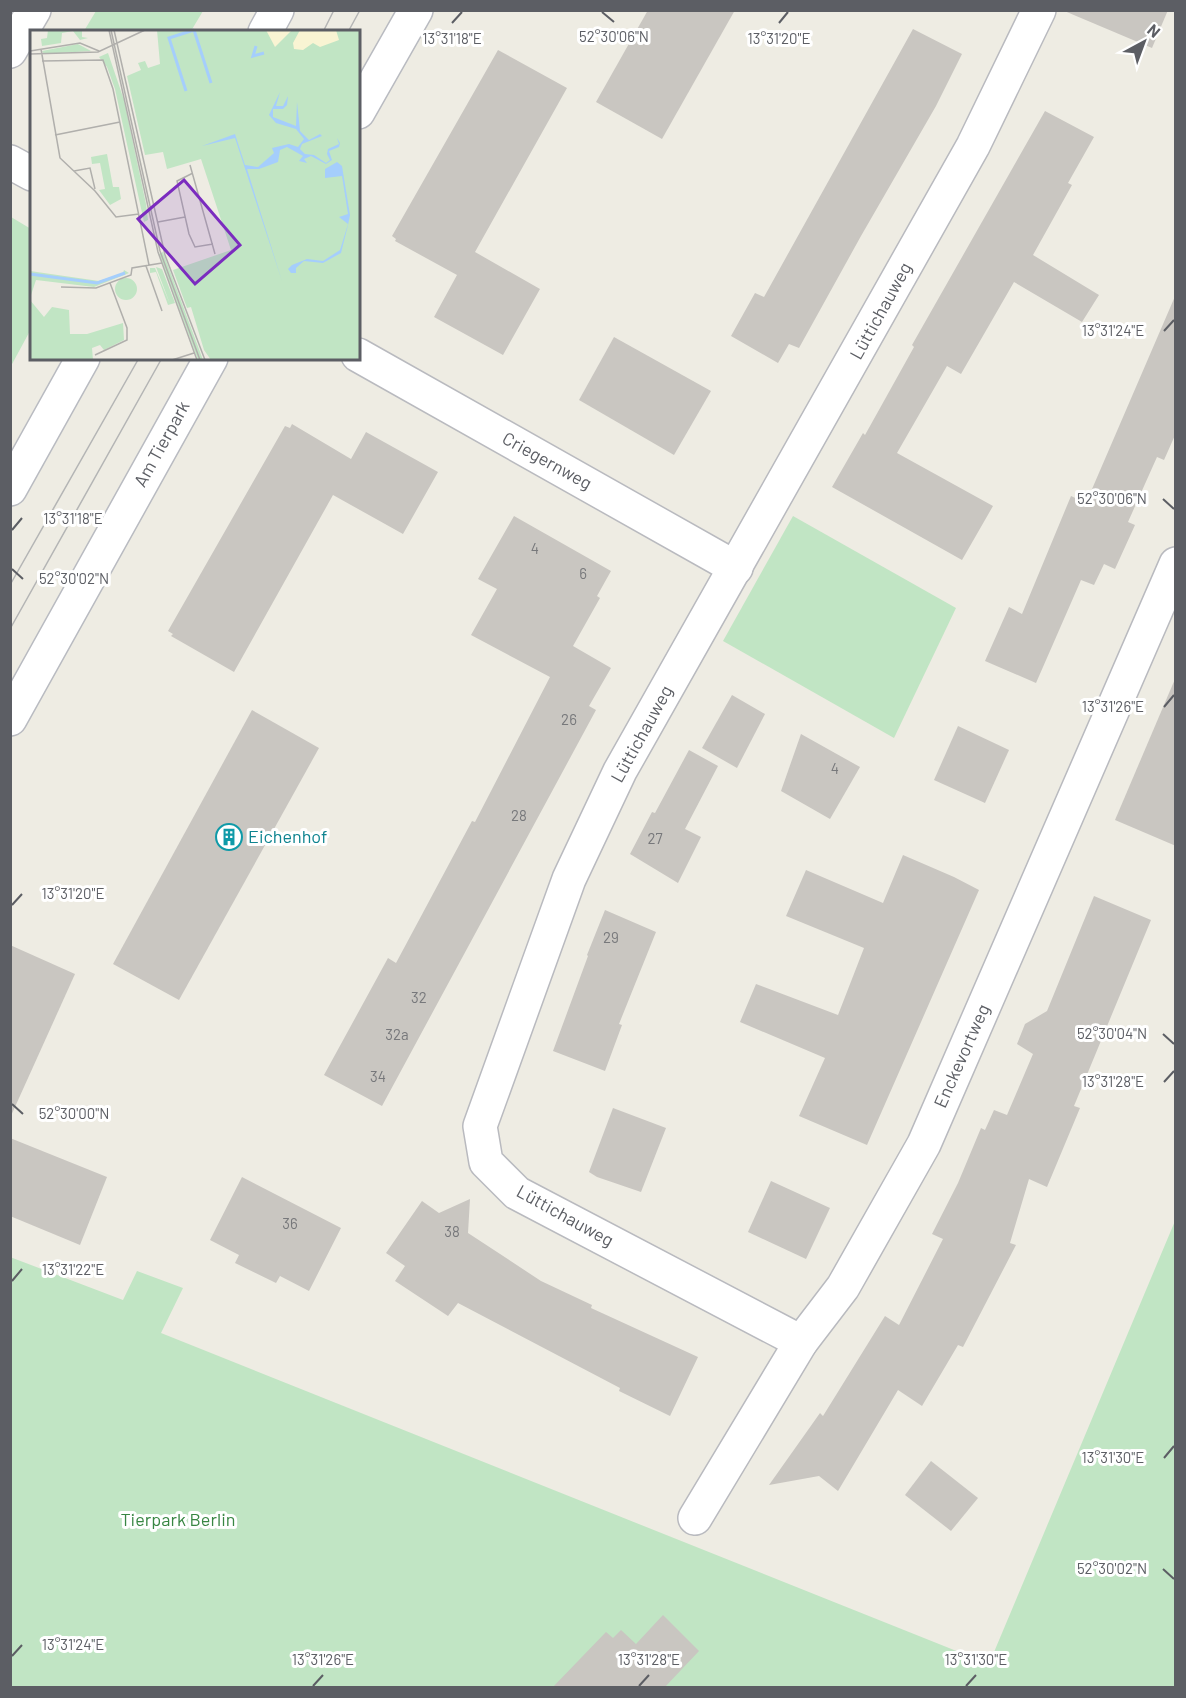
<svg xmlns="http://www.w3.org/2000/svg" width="1186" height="1698" viewBox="0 0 1186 1698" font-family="Barlow,sans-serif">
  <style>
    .green { fill: #c1e5c4 }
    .building { fill: #c9c6c1 }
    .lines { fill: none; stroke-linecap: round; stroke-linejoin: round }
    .street-casing { stroke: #b9babf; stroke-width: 36 }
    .secondary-casing { stroke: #b9bbc1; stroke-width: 36 }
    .street { stroke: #fff; stroke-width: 33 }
    .secondary { stroke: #fff; stroke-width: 33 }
    .tram { stroke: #b4b5b5; stroke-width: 1.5 }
    .ticks { fill: none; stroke: #5c5e64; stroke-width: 2 }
    .labels { text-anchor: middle; stroke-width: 6; stroke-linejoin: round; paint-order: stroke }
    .number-label { font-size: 15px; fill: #77787b }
    .street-label { font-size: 18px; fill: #5c5e64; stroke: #fff }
    .culture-label { font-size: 18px; fill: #0d838f; stroke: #fff; text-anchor: start }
    .park-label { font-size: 18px; fill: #388643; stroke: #fff }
    .inset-river { fill: none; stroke: #a5cefc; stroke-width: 3 }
    .inset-road { fill: none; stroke: #b0afac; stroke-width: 1.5 }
    .view { fill: #7b2cbf; fill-opacity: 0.15; stroke: #7b2cbf; stroke-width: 3 }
    .inset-edge { fill: none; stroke: #5c5e64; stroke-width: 3 }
    .ticks-label { font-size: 15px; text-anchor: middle; fill: #5c5e64; stroke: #fff; stroke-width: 6; stroke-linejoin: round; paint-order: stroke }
  </style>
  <rect width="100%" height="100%" fill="#eeece3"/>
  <g class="green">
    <path d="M96,11V10L203,11L191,31H84Z"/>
    <path d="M11,217L31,229V329L11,366Z"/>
    <path d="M793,516L956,608L894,738L723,641Z"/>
    <path d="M1175,1221V1687H11L10,1257L123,1300L137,1271L183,1288L161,1333L989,1664Z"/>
  </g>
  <g class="building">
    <path d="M648,10H735L662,139L596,102Z"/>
    <path d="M1062,10H1168L1152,48Z"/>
    <path d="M913,29L962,54L936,106L861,236L799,348L789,344L778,363L731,336L755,293L764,297Z"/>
    <path d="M498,50L567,88L475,252L540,289L503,355L434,317L457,275L395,241L396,239L392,236Z"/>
    <path d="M1045,111L1094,137L1068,183L1072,185L1033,255L1099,295L1082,322L1014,282L961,374L947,366L897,453L993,506L962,560L832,487L863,433L865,435L914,347L912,345Z"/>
    <path d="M1176,294V433L1164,460L1157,457L1128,522L1135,525L1115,569L1104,564L1094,585L1081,580L1036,683L985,661L1009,607L1022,614L1071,496L1086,503Z"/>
    <path d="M614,337L711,391L674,455L579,400Z"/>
    <path d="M292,424L351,459L366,432L438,472L403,534L333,495L234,672L171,636L173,634L168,631L285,426L290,428Z"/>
    <path d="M514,516L611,571L597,596L600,598L573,646L611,668L589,706L596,710L382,1106L324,1075L388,958L396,963L472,821L475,822L550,677L471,635L497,589L478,579Z"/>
    <path d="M1175,679H1176V846L1115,820Z"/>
    <path d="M732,695L765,714L737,768L702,748Z"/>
    <path d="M252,710L319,748L179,1000L113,964Z"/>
    <path d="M958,726L1009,750L985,803L934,780Z"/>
    <path d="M801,734L860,767L830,819L781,791Z"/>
    <path d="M689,750L718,766L685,829L701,837L678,883L630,854L652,812L655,813Z"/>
    <path d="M903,855L954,877L979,890L867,1145L799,1116L825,1058L740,1022L756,984L838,1015L864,948L786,916L806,870L883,903Z"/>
    <path d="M1094,896L1151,920L1074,1106L1080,1108L1047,1187L1029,1179L1010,1243L1016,1245L963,1347L958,1345L922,1406L898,1390L838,1491L819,1476L769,1485L820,1413L823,1416L885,1316L899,1325L943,1239L932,1234L958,1183L981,1128L985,1130L994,1110L1007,1115L1033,1054L1017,1044L1025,1024L1047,1011Z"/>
    <path d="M605,910L656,932L619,1024L622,1025L605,1071L553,1051L588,956L587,955Z"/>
    <path d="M10,945L75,974L10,1118Z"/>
    <path d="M613,1108L666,1128L641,1192L597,1177L589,1172Z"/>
    <path d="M10,1138L107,1177L80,1245L10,1216Z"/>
    <path d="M242,1177L341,1228L309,1291L280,1276L276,1283L235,1263L239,1255L210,1240Z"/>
    <path d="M771,1181L830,1208L806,1259L748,1232Z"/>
    <path d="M470,1199L468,1233L541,1281L592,1305L591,1308L698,1357L670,1416L619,1391L620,1388L458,1303L448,1316L395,1281L405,1266L386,1253L422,1201L439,1213Z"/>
    <path d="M931,1461L978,1498L951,1531L905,1495Z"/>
    <path d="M663,1615L699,1651L664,1688H552L606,1632L613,1638L621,1630L636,1644Z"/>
  </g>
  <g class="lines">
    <defs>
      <g id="street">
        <path d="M10,51L34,10"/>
        <path d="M10,162L32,174"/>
        <path d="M358,355L736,568"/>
        <path d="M801,1342L517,1193L486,1162L480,1126L569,879L620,771L973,146L1039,10"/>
        <path d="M695,1518L801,1342L843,1287L924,1144L1176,564"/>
      </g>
      <g id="secondary">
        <path d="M265,32L277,10"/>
        <path d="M358,112L416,10"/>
        <path d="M10,489L83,358"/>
        <path d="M10,719L211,358"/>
      </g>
    </defs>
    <use href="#street" class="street-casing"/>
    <use href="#secondary" class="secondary-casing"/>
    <use href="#street" class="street"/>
    <use href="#secondary" class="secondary"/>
    <g class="tram">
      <path d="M323,32L334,10"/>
      <path d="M348,32L360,10"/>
      <path d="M10,585L139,358"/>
      <path d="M10,629L162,358"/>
    </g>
  </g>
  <path class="ticks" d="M602,12L614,22M452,23L462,12M779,23L788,12M1164,331L1174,320M1163,499L1174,509M12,530L22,518M12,569L23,579M1164,707L1174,695M12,905L22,894M1163,1034L1174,1044M1164,1082L1174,1071M12,1104L23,1114M12,1281L22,1269M1164,1458L1174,1446M1163,1569L1174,1579M12,1656L22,1645M313,1686L323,1675M639,1686L649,1675M966,1686L976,1675"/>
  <defs>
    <symbol id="building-ring" viewBox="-11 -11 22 22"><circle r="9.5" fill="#fff" stroke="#0f9aa8" stroke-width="1.5"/><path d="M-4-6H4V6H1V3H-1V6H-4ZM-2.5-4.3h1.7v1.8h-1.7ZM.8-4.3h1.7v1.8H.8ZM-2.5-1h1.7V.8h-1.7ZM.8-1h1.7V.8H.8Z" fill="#0f9aa8"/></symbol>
  </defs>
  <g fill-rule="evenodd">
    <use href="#building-ring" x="214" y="822" width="30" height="30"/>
  </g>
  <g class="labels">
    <g class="number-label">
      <text x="535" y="554">4</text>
      <text x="583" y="579">6</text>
      <text x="569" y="725">26</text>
      <text x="835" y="774">4</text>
      <text x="519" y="821">28</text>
      <text x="655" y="844">27</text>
      <text x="611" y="943">29</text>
      <text x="419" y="1003">32</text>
      <text x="397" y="1040">32a</text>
      <text x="378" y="1082">34</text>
      <text x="290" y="1229">36</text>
      <text x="452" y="1237">38</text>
    </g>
    <g class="street-label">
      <text transform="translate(881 311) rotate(-61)" y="6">Lüttichauweg</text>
      <text transform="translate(162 444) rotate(-61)" y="6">Am Tierpark</text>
      <text transform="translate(547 461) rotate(29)" y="6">Criegernweg</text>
      <text transform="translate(642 734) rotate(-61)" y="6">Lüttichauweg</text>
      <text transform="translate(962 1056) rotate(-66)" y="6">Enckevortweg</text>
      <text transform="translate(565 1216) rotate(29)" y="6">Lüttichauweg</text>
    </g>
    <g class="culture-label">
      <text x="248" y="843">Eichenhof</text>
    </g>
    <g class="park-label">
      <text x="178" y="1526">Tierpark Berlin</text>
    </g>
  </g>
  <g transform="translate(30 30)">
    <rect width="330" height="330" fill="#eeece3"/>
    <path d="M18,0H52V7L58,8L50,10L43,1L32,3L31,13L12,16L11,9L17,8ZM127,0H330V330H181L174,320L161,277L157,278L143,240L201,220L171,129L137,139L133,122L115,125L97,46L111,40L108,33L115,31L118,38L130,34ZM48,14L61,21L14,24L12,21ZM78,23L94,70L116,174L118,190L114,192L85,59L77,37L69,27ZM77,124L83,157H89L91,169L80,175L69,160L75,159L70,133L62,134L61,127ZM133,222L173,330H168L129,224ZM126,237L132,239L145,273L138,275L126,242L120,243V238H125L140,274ZM94,240L99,243L64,257L6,250L0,268V241L69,251L93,243ZM85 259a11 11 0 1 1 22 0a11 11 0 1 1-22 0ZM0,270L14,287L22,277L39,280L40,304H57L93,293L94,310L74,320L70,315L62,318L63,330H0Z" fill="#c1e5c4"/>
    <path d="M236,0H262L245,17ZM270,0H306L309,10L290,17L283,13L273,20L264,19L263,13Z" fill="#f9f4d3"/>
    <path d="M250,62L246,76H253L258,66L257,75L253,79H243V87L266,96L267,72L270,101L279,110L290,104L292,106L272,114L270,119L275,124L284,125L296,133L300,130L297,124L298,119L309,114L307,108L310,113L309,117L299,121L302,130L296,134L281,126L274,129L277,133L269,131L273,126L257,117L250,120L248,132L229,139H217L252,251L205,108L172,116L205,104L215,135L228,137L244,123L242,118L259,114L268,117L274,109L266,99L246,93L239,85ZM307,132L312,136L320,185L318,195L311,223L293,233L274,231L266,238V243H261L258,239L262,235L277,229L293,231L310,220L318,194L309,187L318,184L312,146L295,148V139Z" fill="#a5cefc"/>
    <path class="inset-river" d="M164,0L181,53M226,16L223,26L234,23M156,61L139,8L164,0M0,244L67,253L95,243"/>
    <path class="inset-road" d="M79,0L128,222L167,330M81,0L130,221L170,330M84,0L135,225L175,330M11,19L30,128L65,161L86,187L109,184M0,21L50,13L69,21M0,24L68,22L115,0M12,31L73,30L83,59L119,235M25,105L90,92M160,135L185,224M44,141L60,138L65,159M163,143L147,151L159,204L165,217L183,214M128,192L155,187M116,236L132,281M31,257L66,258L101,245L102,238L132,233M65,325L97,310V298L80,253M142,330L164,323"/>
    <path class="view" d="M154,150L210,215L165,254L108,189Z"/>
    <rect width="330" height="330" class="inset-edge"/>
  </g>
  <g class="ticks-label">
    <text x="614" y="42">52°30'06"N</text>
    <text x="452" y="44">13°31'18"E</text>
    <text x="779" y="44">13°31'20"E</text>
    <text x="1113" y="336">13°31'24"E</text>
    <text x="1112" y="504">52°30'06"N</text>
    <text x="73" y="524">13°31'18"E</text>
    <text x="74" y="584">52°30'02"N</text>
    <text x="1113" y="712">13°31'26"E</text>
    <text x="73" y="899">13°31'20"E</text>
    <text x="1112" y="1039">52°30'04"N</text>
    <text x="1113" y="1087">13°31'28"E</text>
    <text x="74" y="1119">52°30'00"N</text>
    <text x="73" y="1275">13°31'22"E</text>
    <text x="1113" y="1463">13°31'30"E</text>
    <text x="1112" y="1574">52°30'02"N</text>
    <text x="73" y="1650">13°31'24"E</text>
    <text x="323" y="1665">13°31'26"E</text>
    <text x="649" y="1665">13°31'28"E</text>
    <text x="976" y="1665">13°31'30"E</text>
  </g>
  <rect width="1186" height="1698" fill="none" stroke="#5c5e64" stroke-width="24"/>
  <g transform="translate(1144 42) rotate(41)" stroke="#ffffff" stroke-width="4.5" paint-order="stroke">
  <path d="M0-4.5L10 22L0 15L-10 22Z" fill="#5c5e64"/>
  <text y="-9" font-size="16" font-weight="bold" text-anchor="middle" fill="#5c5e64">N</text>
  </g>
</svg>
